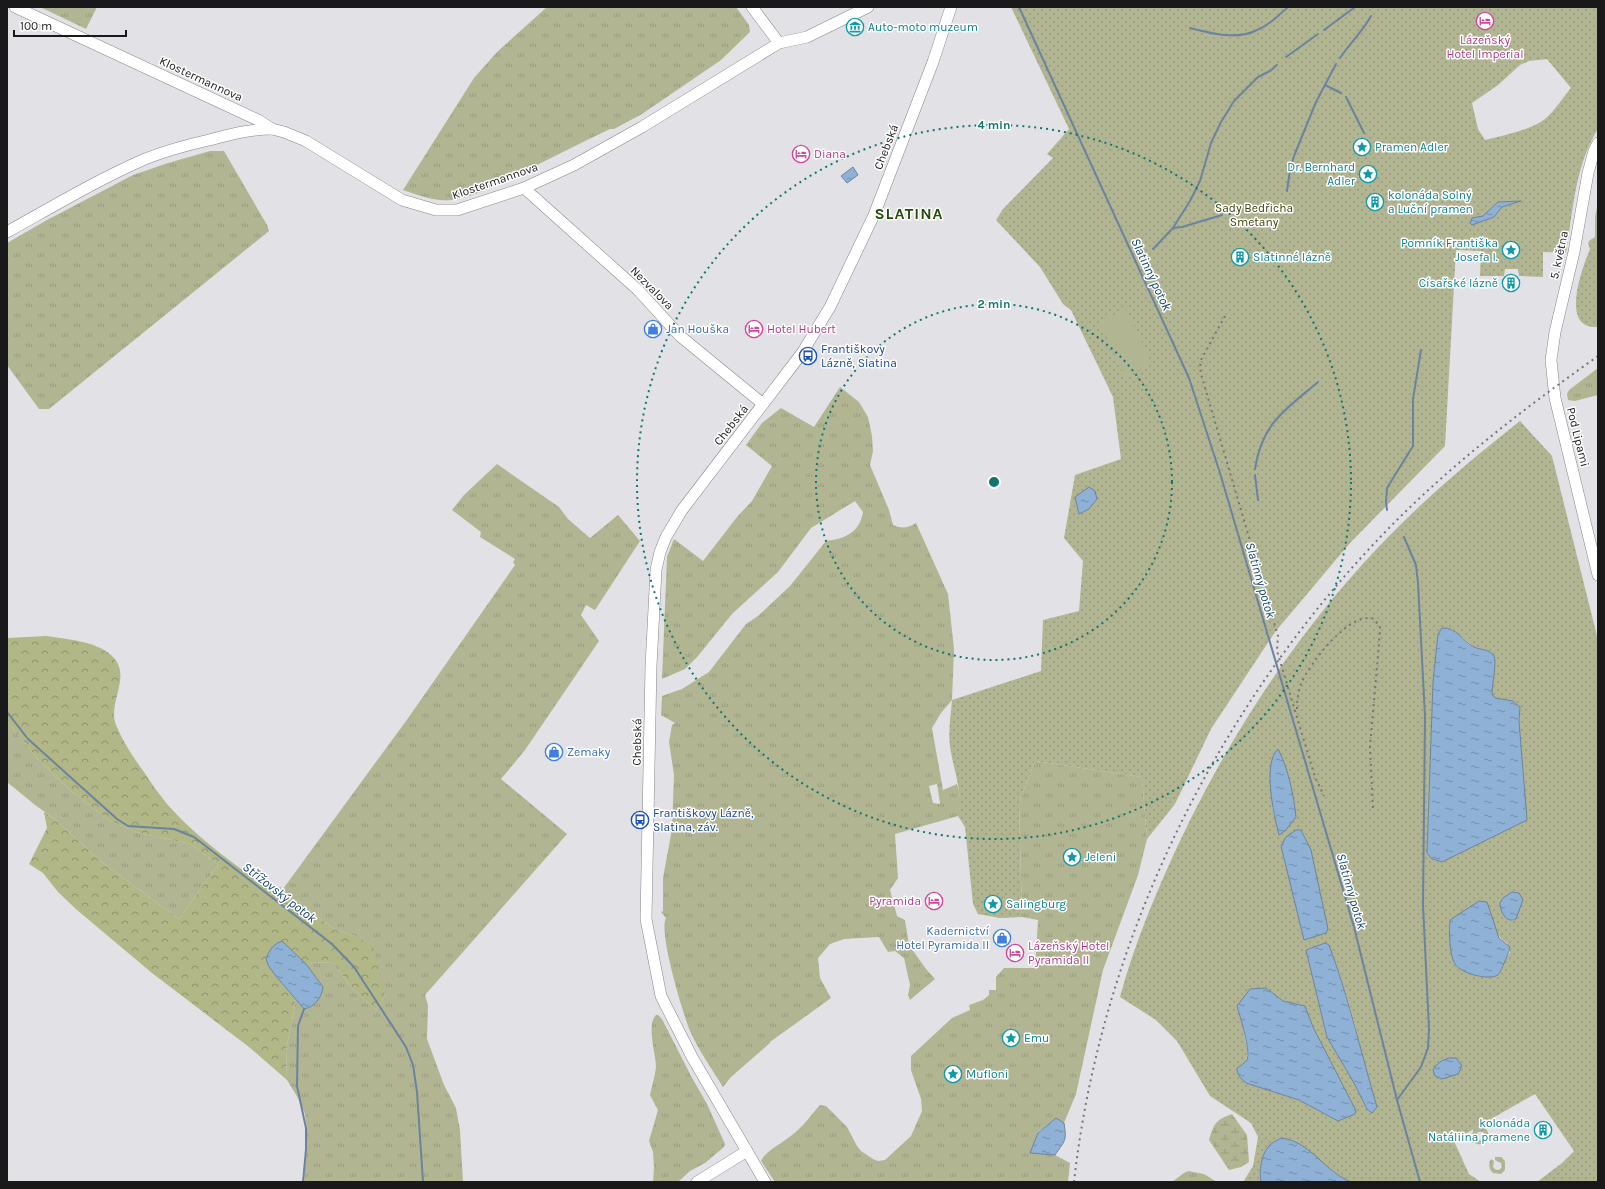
<svg xmlns="http://www.w3.org/2000/svg" width="1605" height="1189" viewBox="0 0 1605 1189" font-family="Karla,sans-serif">
  <style>
    .grass { fill: url(#grass-tufts); fill-rule: evenodd }
    .forest { fill: url(#forest-crowns) }
    .wetland { fill: url(#wetland-marsh) }
    .park { fill: url(#park-dots); fill-rule: evenodd }
    .pitch { fill: #b1b592 }
    .water { fill: url(#water-ripples); stroke: #6c839e }
    .lines { fill: none; stroke-linecap: round; stroke-linejoin: round }
    .stream { stroke: #6c839e; stroke-width: 2 }
    .tertiary-casing { stroke: #86868a; stroke-width: 12 }
    .tertiary { stroke: #fff; stroke-width: 11 }
    .rail { stroke: #757578; stroke-width: 2; stroke-dasharray: 2 4; stroke-linecap: butt }
    .ring { fill: none; stroke: #0f766e; stroke-width: 2; stroke-dasharray: 2 4 }
    .labels { text-anchor: middle; stroke-width: 3; stroke-linejoin: round; paint-order: stroke }
    .culture-label { font-size: 12px; fill: #0d838f; stroke: #fff; text-anchor: start }
    .hotel-label { font-size: 12px; fill: #b23c85; stroke: #fff; text-anchor: start }
    .street-label { font-size: 12px; fill: #19191b; stroke: #fff }
    .park-label { font-size: 12px; fill: #3c3f03; stroke: #fff }
    .shop-label { font-size: 12px; fill: #366cbe; stroke: #fff; text-anchor: start }
    .transit-label { font-size: 12px; fill: #164399; stroke: #fff; text-anchor: start }
    .water-label { font-size: 13px; font-style: italic; fill: #104170; stroke: #fff }
    .district-label { font-size: 16px; font-weight: bold; letter-spacing: 1px; fill: #274b08; stroke: #fff }
    .centre { fill: #0f766e; stroke: #fff; stroke-width: 2 }
    .ring-label { font-size: 12px; text-anchor: middle; font-weight: bold; fill: #0f766e; stroke: #fff; stroke-width: 3; stroke-linejoin: round; paint-order: stroke }
  </style>
  <defs>
    <pattern id="grass-tufts" width="24" height="20" patternUnits="userSpaceOnUse"><rect width="24" height="20" fill="#b1b592"/><path d="M3 7l-1-3M5 7V3M7 7l1-3M15 17l-1-3M17 17v-4M19 17l1-3" fill="none" stroke="#989b7d"/></pattern>
    <pattern id="forest-crowns" width="20" height="18" patternUnits="userSpaceOnUse"><rect width="20" height="18" fill="#b1b787"/><path d="M2 6a3 3 0 1 1 6 0M12 15a3 3 0 1 1 6 0" fill="none" stroke="#8f946e"/></pattern>
    <pattern id="wetland-marsh" width="20" height="14" patternUnits="userSpaceOnUse"><rect width="20" height="14" fill="#b1b592"/><path d="M1 5h8M5 5V1M11 12h8M15 12V8" fill="none" stroke="#989b7d"/></pattern>
    <pattern id="park-dots" width="8" height="8" patternUnits="userSpaceOnUse"><rect width="8" height="8" fill="#b1b592"/><path d="M2 2h.1M6 6h.1" fill="none" stroke="#989b7d" stroke-width="1.8" stroke-linecap="round"/></pattern>
    <pattern id="water-ripples" width="26" height="14" patternUnits="userSpaceOnUse"><rect width="26" height="14" fill="#8fb1d6"/><path d="M2 4q2-2 4 0t4 0M15 11q2-2 4 0t4 0" fill="none" stroke="#748fad"/></pattern>
  </defs>
  <rect width="100%" height="100%" fill="#e2e2e6"/>
  <g class="grass">
    <path d="M40,7H97L86,29Z"/>
    <path d="M547,7H736L749,25L750,32L721,60L642,114L614,129H610C576,145 542,163 508,179C489,188 471,198 451,200C435,202 418,195 403,190L474,78L497,52Z"/>
    <path d="M210,151H224L267,225L269,231L49,409H39L7,365V243L47,220L133,175L168,163Z"/>
    <path d="M1598,368V395L1575,401L1568,400L1567,394L1569,390Z"/>
    <path d="M840,387L859,402L868,417L872,436L873,451L870,465L889,510L893,525C902,529 908,528 916,523L948,594L954,649L952,700L941,713L932,728L943,790L957,784C961,796 961,805 958,816L895,834L898,878L890,890L897,916L905,920L909,945L926,969L935,979L910,1000L908,995L910,985L904,958L895,951L888,952L879,937L844,939L830,944L818,958L820,978L831,998L770,1042V1043L731,1077L723,1087C712,1069 699,1051 690,1031C683,1014 658,931 666,918L661,912L663,911V878L672,829L674,775L669,742L672,725L675,723L661,715L662,696L682,689L709,672L746,624L758,616L790,586L826,541C845,539 860,532 863,512L855,501L811,528L778,572L732,614L698,656L685,669L662,679L667,557L674,539L703,561L737,517L752,501L772,466L746,445L762,423L781,408L814,427ZM937,784L940,803V804L933,803L929,786Z"/>
    <path d="M497,464L559,507L568,519L590,538L618,515L640,541L595,610L586,605L581,615L599,641L525,750L501,779L567,834L425,995L428,1005L427,1039L444,1085L456,1108L460,1130L463,1182H304L307,1129L305,1114L298,1098L287,1080L286,1050L296,1000L304,1009C316,1007 320,997 323,987L306,964L313,962L333,963L351,987L376,1010L385,996L354,936L334,929L298,901L280,893L406,721L515,565L513,562L515,559L480,537L481,532L452,510L464,495Z"/>
    <path d="M7,725L12,727L37,758L71,791L110,821L139,833L191,844L218,865L179,919L99,860L55,819L35,805L7,782Z"/>
    <path d="M1035,761L1142,777L1147,839L1138,875L1103,970L1076,1094L1064,1123L1056,1118L1038,1132L1031,1153L1055,1155L1070,1163L1068,1182H775L761,1161C764,1152 784,1142 792,1135C803,1127 811,1115 820,1105L826,1106L847,1127L857,1146L861,1151L873,1159L878,1161L885,1160L911,1136L922,1111L921,1099L911,1070V1056L952,1018L970,1010L969,1005L983,1000L989,995V990H996V977L1004,968H1035L1038,920L1022,917L1019,803Z"/>
    <path d="M656,1015H658L662,1019L691,1076L707,1104L725,1144L724,1147L705,1163L690,1171L678,1182H653L654,1168L653,1152L649,1141L658,1110L650,1095C652,1086 655,1076 656,1067C656,1054 646,1025 656,1015Z"/>
    <path d="M1188,1171L1204,1174L1217,1182H1172L1184,1173Z"/>
  </g>
  <path class="forest" d="M46,636C65,639 97,641 112,656C133,676 107,702 116,725C123,742 133,757 144,772C151,783 159,794 167,804C197,838 234,864 270,890L281,887L280,893L298,901L334,929L354,936L373,946L385,996L376,1010L351,987L333,963L313,962L306,964L286,945L266,958C271,974 286,987 296,1000L286,1050L287,1080L249,1047L152,973L77,910L58,892L43,873L29,864L47,828L44,812L55,819L99,860L179,919L218,865L191,844L139,833L110,821L71,791L37,758L12,727L7,725V638Z"/>
  <path class="wetland" d="M1232,1114L1247,1135L1249,1162L1241,1167L1229,1170L1209,1140C1214,1124 1215,1120 1232,1114Z"/>
  <g class="park">
    <path d="M1011,7H1598V129C1575,165 1573,211 1566,253L1543,252V277L1519,276L1518,269H1505L1504,276H1480L1481,251L1456,250L1445,446L1350,543L1275,632L1211,729L1175,804L1147,839L1142,777L1035,761L1019,803L1022,917L1000,918L978,914L973,904L965,827L958,816C964,793 953,770 950,746C948,731 951,714 952,700L1041,671L1043,620L1079,611L1083,561L1064,538L1075,475L1121,459L1113,397L1071,310L1063,304L1040,267L996,220L1003,209L1053,158L1047,154L1069,129ZM1547,59L1571,88C1563,97 1554,112 1545,119C1531,130 1502,136 1485,140L1478,129L1472,103L1498,85L1520,65L1529,61Z"/>
    <path d="M1598,202V327C1559,330 1582,268 1590,249L1588,243L1590,240L1595,237V217Z"/>
    <path d="M1520,421L1552,456L1598,640V1182H1537L1562,1163L1574,1151L1535,1094L1477,1127L1485,1128C1489,1132 1490,1136 1487,1142L1485,1141V1136L1483,1132H1478L1476,1135L1477,1139L1483,1142V1144C1473,1146 1469,1138 1474,1129L1454,1141L1469,1174L1481,1182H1351L1341,1178L1281,1138C1264,1147 1258,1163 1261,1182H1243L1253,1166L1258,1137L1251,1123L1210,1096L1177,1041L1156,1020L1120,997C1131,956 1147,915 1164,876C1220,748 1297,628 1396,529C1435,490 1477,455 1520,421ZM1452,629L1474,647L1491,652L1495,662L1491,694L1495,698L1513,701L1520,707L1519,721L1442,862C1434,861 1432,859 1427,853L1433,682L1435,665ZM1272,806L1296,817L1279,835V834ZM1301,830L1307,842L1305,940L1281,846ZM1503,898L1519,911L1516,919L1512,921L1500,903ZM1489,907C1490,919 1496,937 1507,943L1510,952L1502,965L1501,971L1480,977L1458,968L1454,963L1452,956L1449,925L1450,920ZM1325,943L1329,945C1343,982 1355,1020 1363,1059C1367,1077 1369,1095 1372,1113L1367,1109L1354,1083L1327,1037L1306,950ZM1266,988L1283,1001L1305,1007L1313,1027L1352,1103L1338,1121L1299,1100L1246,1083L1247,1049L1242,1022L1237,1006Z"/>
    <path d="M1495,1157H1501L1505,1161V1170L1501,1174L1493,1173C1489,1169 1488,1164 1491,1159L1494,1161L1493,1167L1496,1170H1499L1502,1167L1501,1163L1495,1160Z"/>
  </g>
  <path class="pitch" d="M1126,309L1152,364L1125,376L1099,322Z"/>
  <g class="water">
    <path d="M853,167L858,175L847,183L841,176Z"/>
    <path d="M1521,201L1502,207L1494,217L1472,225L1470,223L1472,218L1483,216L1498,202Z"/>
    <path d="M1089,487L1095,491L1097,499L1089,509L1079,514L1075,497Z"/>
    <path d="M1442,628C1457,627 1462,641 1474,647C1480,650 1490,649 1494,656C1497,662 1492,685 1492,694L1495,698L1513,701L1520,707L1519,721L1527,820L1442,862L1432,859L1427,853L1433,682L1438,634Z"/>
    <path d="M1278,749C1288,767 1294,797 1296,817L1286,830L1279,835C1274,815 1262,764 1278,749Z"/>
    <path d="M1296,830H1301L1311,850L1328,929L1326,933L1304,940L1281,846L1286,837Z"/>
    <path d="M1512,892L1519,893L1523,900L1516,919C1506,924 1500,911 1500,903L1503,898Z"/>
    <path d="M1479,901L1487,902L1499,938L1510,947C1510,950 1500,974 1498,975C1488,981 1460,973 1455,964C1449,955 1449,930 1450,920Z"/>
    <path d="M282,941L306,964L323,987C322,997 315,1007 304,1009L275,975L268,965L266,958C270,950 273,944 282,941Z"/>
    <path d="M1325,943L1329,945C1349,998 1361,1053 1377,1107L1372,1113L1367,1109L1354,1083L1327,1037L1306,950Z"/>
    <path d="M1266,988L1283,1001L1305,1006L1313,1027L1352,1103L1356,1111L1355,1114L1338,1121L1299,1100L1246,1083C1241,1079 1237,1075 1237,1068C1240,1066 1245,1063 1247,1060C1251,1051 1240,1016 1237,1006L1250,989Z"/>
    <path d="M1449,1058H1456L1462,1066L1458,1074L1442,1079L1435,1076L1433,1070C1437,1063 1442,1060 1449,1058Z"/>
    <path d="M1056,1118L1064,1123C1067,1142 1065,1140 1055,1155L1030,1153L1038,1133Z"/>
    <path d="M1281,1138C1310,1141 1325,1172 1351,1182H1261C1259,1171 1261,1156 1268,1147C1271,1143 1276,1141 1281,1138Z"/>
  </g>
  <g class="lines">
    <g class="stream">
      <path d="M1019,7L1189,378L1220,473L1354,927L1397,1100L1420,1182"/>
      <path d="M1190,28C1210,33 1235,40 1255,31C1268,26 1278,16 1288,7"/>
      <path d="M1324,30L1355,7"/>
      <path d="M1286,57L1318,34"/>
      <path d="M1340,58C1350,43 1363,31 1371,16"/>
      <path d="M1325,85L1341,93"/>
      <path d="M1346,97L1364,133"/>
      <path d="M1287,191L1290,170L1294,156L1316,102L1336,64"/>
      <path d="M1173,228L1182,227L1222,215"/>
      <path d="M1153,249L1173,228L1190,201L1200,181L1211,143L1221,122L1234,101L1258,77L1270,71L1277,65"/>
      <path d="M1255,469C1262,423 1285,410 1318,382"/>
      <path d="M1255,475L1258,500"/>
      <path d="M1387,510L1386,502L1387,488L1413,446V399L1421,350"/>
      <path d="M7,712L28,739L117,819L128,826L174,829L194,837L332,944L354,967L406,1047L413,1065L417,1092L423,1182"/>
      <path d="M1397,1100L1421,1067L1428,1048L1429,1029L1423,905L1425,716L1418,583L1416,565L1404,537"/>
      <path d="M303,1182L306,1149V1128L297,1086L298,1026L304,1009"/>
    </g>
    <defs>
      <g id="tertiary">
        <path d="M15,7L258,120L272,129L284,132L306,141L402,200L436,210H457L524,188L574,165L642,127L779,43L807,37L868,7"/>
        <path d="M752,7L779,43"/>
        <path d="M1598,143L1594,151L1588,173L1574,252L1555,332L1551,360L1555,398L1598,575"/>
        <path d="M524,188L638,290L680,336L763,404"/>
        <path d="M7,232C52,207 97,180 145,159C165,151 187,145 209,140C229,135 250,129 272,129"/>
        <path d="M697,1182L747,1151"/>
        <path d="M765,1182L692,1057L661,996L646,919L651,666L656,570L660,552L666,537L682,510L802,353L830,307L874,215L933,62L951,7"/>
      </g>
    </defs>
    <use href="#tertiary" class="tertiary-casing"/>
    <use href="#tertiary" class="tertiary"/>
    <g class="rail">
      <path d="M1225,316L1201,360L1200,367L1201,374L1278,636L1277,651L1315,777L1324,796"/>
      <path d="M1297,709C1297,700 1298,692 1301,684C1309,664 1350,610 1374,619L1380,627V632L1370,747L1373,809"/>
      <path d="M1074,1182C1101,939 1220,700 1391,526C1454,462 1525,408 1598,356"/>
    </g>
  </g>
  <g class="ring">
    <circle cx="994" cy="482" r="178"/>
    <circle cx="994" cy="482" r="357"/>
  </g>
  <defs>
    <symbol id="hotel-ring" viewBox="-11 -11 22 22"><circle r="9.5" fill="#fff" stroke="#d1479c" stroke-width="1.5"/><path d="M-6-4.5h1.5V1H6V5H4.5V3h-9V5H-6ZM-4 0a1.8 1.8 0 1 1 3.6 0ZM.5 0V-2.5h3Q6-2.5 6 0Z" fill="#d1479c"/></symbol>
    <symbol id="museum-ring" viewBox="-11 -11 22 22"><circle r="9.5" fill="#fff" stroke="#0f9aa8" stroke-width="1.5"/><path d="M0-6L6-3V-2H-6V-3ZM-5-1h2V3h-2ZM-1-1h2V3h-2ZM3-1h2V3H3ZM-6 4H6V6H-6Z" fill="#0f9aa8"/></symbol>
    <symbol id="sight-ring" viewBox="-11 -11 22 22"><circle r="9.5" fill="#fff" stroke="#0f9aa8" stroke-width="1.5"/><path d="M0-6L1.8-2.2L6-1.7L2.9 1.2L3.7 5.4L0 3.3L-3.7 5.4L-2.9 1.2L-6-1.7L-1.8-2.2Z" fill="#0f9aa8"/></symbol>
    <symbol id="building-ring" viewBox="-11 -11 22 22"><circle r="9.5" fill="#fff" stroke="#0f9aa8" stroke-width="1.5"/><path d="M-4-6H4V6H1V3H-1V6H-4ZM-2.5-4.3h1.7v1.8h-1.7ZM.8-4.3h1.7v1.8H.8ZM-2.5-1h1.7V.8h-1.7ZM.8-1h1.7V.8H.8Z" fill="#0f9aa8"/></symbol>
    <symbol id="shop-ring" viewBox="-11 -11 22 22"><circle r="9.5" fill="#fff" stroke="#3f7fe0" stroke-width="1.5"/><path d="M-5-2.5h2.3a2.7 3.5 0 0 1 5.4 0H5L5.5 6h-11ZM-1.5-2.5h3a1.5 2.3 0 0 0-3 0Z" fill="#3f7fe0"/></symbol>
    <symbol id="bus-ring" viewBox="-11 -11 22 22"><circle r="9.5" fill="#fff" stroke="#1a4fb4" stroke-width="1.5"/><path d="M-5-6H5V4H4V6H2V4H-2V6H-4V4H-5ZM-3.5-4V0h7V-4ZM-3.5 1.2v1.5H-2V1.2ZM2 1.2v1.5H3.5V1.2Z" fill="#1a4fb4"/></symbol>
  </defs>
  <g fill-rule="evenodd">
    <use href="#hotel-ring" x="1475" y="11" width="20" height="20"/>
    <use href="#museum-ring" x="845" y="17" width="20" height="20"/>
    <use href="#sight-ring" x="1352" y="137" width="20" height="20"/>
    <use href="#hotel-ring" x="791" y="144" width="20" height="20"/>
    <use href="#sight-ring" x="1358" y="164" width="20" height="20"/>
    <use href="#building-ring" x="1365" y="192" width="20" height="20"/>
    <use href="#sight-ring" x="1501" y="240" width="20" height="20"/>
    <use href="#building-ring" x="1230" y="247" width="20" height="20"/>
    <use href="#building-ring" x="1501" y="273" width="20" height="20"/>
    <use href="#shop-ring" x="643" y="319" width="20" height="20"/>
    <use href="#hotel-ring" x="744" y="319" width="20" height="20"/>
    <use href="#bus-ring" x="798" y="346" width="20" height="20"/>
    <use href="#shop-ring" x="544" y="742" width="20" height="20"/>
    <use href="#bus-ring" x="630" y="810" width="20" height="20"/>
    <use href="#sight-ring" x="1062" y="847" width="20" height="20"/>
    <use href="#hotel-ring" x="924" y="891" width="20" height="20"/>
    <use href="#sight-ring" x="983" y="894" width="20" height="20"/>
    <use href="#shop-ring" x="992" y="928" width="20" height="20"/>
    <use href="#hotel-ring" x="1005" y="943" width="20" height="20"/>
    <use href="#sight-ring" x="1001" y="1028" width="20" height="20"/>
    <use href="#sight-ring" x="943" y="1064" width="20" height="20"/>
    <use href="#building-ring" x="1533" y="1120" width="20" height="20"/>
  </g>
  <g class="labels">
    <g class="culture-label">
      <text x="868" y="31">Auto-moto muzeum</text>
      <text x="1375" y="151">Pramen Adler</text>
      <text x="1355" y="171" text-anchor="end">Dr. Bernhard<tspan x="1355" dy="14">Adler</tspan></text>
      <text x="1388" y="199">kolonáda Solný<tspan x="1388" dy="14">a Luční pramen</tspan></text>
      <text x="1498" y="247" text-anchor="end">Pomník Františka<tspan x="1498" dy="14">Josefa I.</tspan></text>
      <text x="1253" y="261">Slatinné lázně</text>
      <text x="1498" y="287" text-anchor="end">Císařské lázně</text>
      <text x="1085" y="861">Jeleni</text>
      <text x="1006" y="908">Salingburg</text>
      <text x="1024" y="1042">Emu</text>
      <text x="966" y="1078">Mufloni</text>
      <text x="1530" y="1127" text-anchor="end">kolonáda<tspan x="1530" dy="14">Natáliina pramene</tspan></text>
    </g>
    <g class="hotel-label">
      <text x="1485" y="44" text-anchor="middle">Lázeňský<tspan x="1485" dy="14">Hotel Imperial</tspan></text>
      <text x="814" y="158">Diana</text>
      <text x="767" y="333">Hotel Hubert</text>
      <text x="921" y="905" text-anchor="end">Pyramida</text>
      <text x="1028" y="950">Lázeňský Hotel<tspan x="1028" dy="14">Pyramida II</tspan></text>
    </g>
    <g class="street-label">
      <text transform="translate(201 79) rotate(25)" y="4">Klostermannova</text>
      <text transform="translate(886 147) rotate(-69)" y="4">Chebská</text>
      <text transform="translate(495 181) rotate(-19)" y="4">Klostermannova</text>
      <text transform="translate(1559 255) rotate(-78)" y="4">5. května</text>
      <text transform="translate(652 288) rotate(45)" y="4">Nezvalova</text>
      <text transform="translate(731 425) rotate(-52)" y="4">Chebská</text>
      <text transform="translate(1578 437) rotate(76)" y="4">Pod Lipami</text>
      <text transform="translate(637 742) rotate(-89)" y="4">Chebská</text>
    </g>
    <g class="park-label">
      <text x="1254" y="212">Sady Bedřicha<tspan x="1254" dy="14">Smetany</tspan></text>
    </g>
    <g class="shop-label">
      <text x="666" y="333">Jan Houška</text>
      <text x="567" y="756">Zemaky</text>
      <text x="989" y="935" text-anchor="end">Kadernictví<tspan x="989" dy="14">Hotel Pyramida II</tspan></text>
    </g>
    <g class="transit-label">
      <text x="821" y="353">Františkovy<tspan x="821" dy="14">Lázně, Slatina</tspan></text>
      <text x="653" y="817">Františkovy Lázně,<tspan x="653" dy="14">Slatina, záv.</tspan></text>
    </g>
    <g class="water-label">
      <text transform="translate(1152 274) rotate(65)" y="5">Slatinný potok</text>
      <text transform="translate(1261 580) rotate(74)" y="5">Slatinný potok</text>
      <text transform="translate(1352 891) rotate(74)" y="5">Slatinný potok</text>
      <text transform="translate(280 892) rotate(38)" y="5">Střížovský potok</text>
    </g>
    <g class="district-label">
      <text x="909" y="219">SLATINA</text>
    </g>
  </g>
  <circle cx="994" cy="482" r="6" class="centre"/>
  <g class="ring-label">
    <text x="994" y="129">4 min</text>
    <text x="994" y="308">2 min</text>
  </g>
  <rect width="1605" height="1189" fill="none" stroke="#19191b" stroke-width="16"/>
  <path d="M14 30v6h112v-6" fill="none" stroke="#19191b" stroke-width="2"/>
  <text x="20" y="30" font-size="12" fill="#19191b" stroke="#ffffff" stroke-width="3" paint-order="stroke">100 m</text>
</svg>
